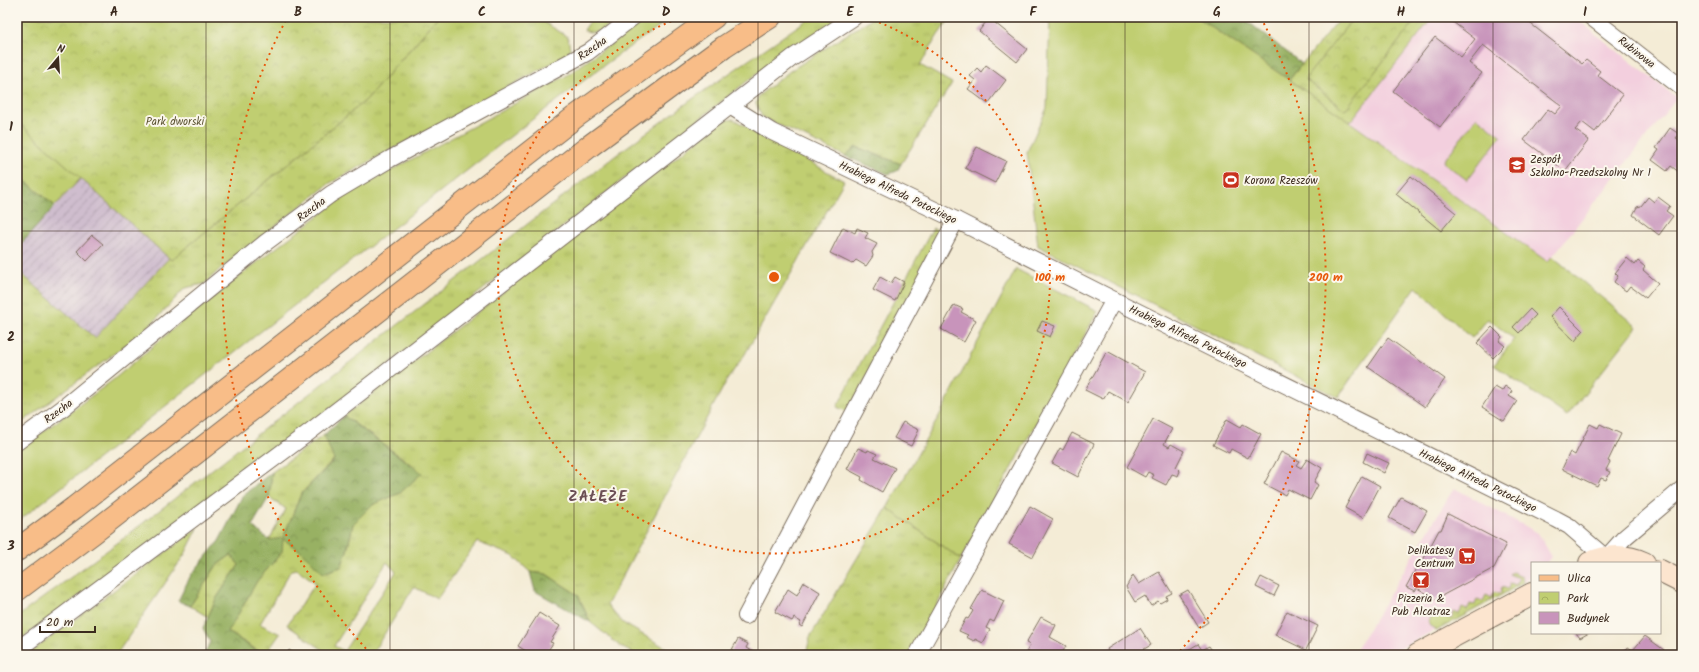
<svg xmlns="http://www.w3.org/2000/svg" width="1699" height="672" viewBox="0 0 1699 672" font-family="Kalam,sans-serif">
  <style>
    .built { fill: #f3cfde }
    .industrial { fill: url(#industrial-furrows) }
    .grass { fill: url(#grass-tufts); stroke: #7e7c48; fill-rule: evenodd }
    .forest { fill: url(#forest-crowns); stroke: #6a6e40 }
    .park { fill: url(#park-crowns); stroke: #7e7c48 }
    .garden { fill: #c0ce71; stroke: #7e7c48 }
    .building { fill: #c894bb }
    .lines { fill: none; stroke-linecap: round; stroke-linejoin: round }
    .street-casing { stroke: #7c6e5e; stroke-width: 18 }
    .secondary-casing { stroke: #7c6e5e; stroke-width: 24 }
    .primary-casing { stroke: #7c6e5e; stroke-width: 24 }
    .street { stroke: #fff; stroke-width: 16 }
    .secondary { stroke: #fce5cf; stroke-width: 22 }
    .primary { stroke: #f8bd88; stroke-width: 22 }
    .grid { fill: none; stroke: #3b2a1e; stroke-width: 1; stroke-opacity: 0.55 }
    .ring { fill: none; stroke: #e8590c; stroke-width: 2; stroke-dasharray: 2 4 }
    .labels { text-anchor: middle; stroke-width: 4; stroke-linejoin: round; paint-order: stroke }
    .street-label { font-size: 11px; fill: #3b2a1e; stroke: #fbf7ec }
    .park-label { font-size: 11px; fill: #5c5333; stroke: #fbf7ec }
    .poi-label { font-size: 11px; fill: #3b2a1e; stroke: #fbf7ec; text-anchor: start }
    .district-label { font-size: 15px; font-weight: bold; letter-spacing: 1px; fill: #6c4f55; stroke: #fbf7ec }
    .centre { fill: #e8590c; stroke: #fbf7ec; stroke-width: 2 }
    .ring-label { font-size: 12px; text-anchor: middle; font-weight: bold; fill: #e8590c; stroke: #fbf7ec; stroke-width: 4; stroke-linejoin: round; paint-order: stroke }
    .neatline { fill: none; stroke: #3b2a1e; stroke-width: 1.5 }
    .grid-label { font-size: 13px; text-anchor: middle; font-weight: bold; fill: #3b2a1e }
  </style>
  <defs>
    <pattern id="industrial-furrows" width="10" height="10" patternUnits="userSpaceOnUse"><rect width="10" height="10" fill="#cfbdce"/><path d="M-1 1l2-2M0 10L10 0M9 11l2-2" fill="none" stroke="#a99aa7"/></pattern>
    <pattern id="grass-tufts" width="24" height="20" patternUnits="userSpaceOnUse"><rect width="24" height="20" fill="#c0ce71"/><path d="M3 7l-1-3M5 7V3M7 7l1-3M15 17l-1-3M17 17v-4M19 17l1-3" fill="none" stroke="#a6b161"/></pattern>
    <pattern id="forest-crowns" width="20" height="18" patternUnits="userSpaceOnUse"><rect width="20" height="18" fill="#98b163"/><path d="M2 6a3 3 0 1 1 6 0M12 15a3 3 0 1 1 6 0" fill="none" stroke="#7d9051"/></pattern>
    <pattern id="park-crowns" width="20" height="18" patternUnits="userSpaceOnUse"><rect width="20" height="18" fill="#c0ce71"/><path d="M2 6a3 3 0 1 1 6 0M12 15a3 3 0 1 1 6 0" fill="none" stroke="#a6b161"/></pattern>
  </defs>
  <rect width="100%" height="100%" fill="#fbf7ec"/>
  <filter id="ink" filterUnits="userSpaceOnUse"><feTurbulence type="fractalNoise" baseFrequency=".025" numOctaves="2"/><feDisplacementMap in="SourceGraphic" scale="8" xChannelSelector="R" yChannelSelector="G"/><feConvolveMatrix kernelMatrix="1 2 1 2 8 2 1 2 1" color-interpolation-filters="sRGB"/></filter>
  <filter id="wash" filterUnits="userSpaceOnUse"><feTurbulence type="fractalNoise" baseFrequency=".012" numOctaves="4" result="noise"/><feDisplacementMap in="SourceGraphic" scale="16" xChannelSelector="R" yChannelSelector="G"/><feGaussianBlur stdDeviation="0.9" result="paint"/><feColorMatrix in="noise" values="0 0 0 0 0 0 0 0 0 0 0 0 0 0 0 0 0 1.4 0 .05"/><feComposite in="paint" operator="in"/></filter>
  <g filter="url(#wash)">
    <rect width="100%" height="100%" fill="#f4ecd6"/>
    <g class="built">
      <path d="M1433,17H1574L1677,98L1548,262L1350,122Z"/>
      <path d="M1454,488L1538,533L1552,557L1546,563H1532V575L1523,583L1388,655H1353Z"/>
    </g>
    <path class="industrial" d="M81,178L169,258L95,338L17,270V249Z"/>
    <g class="grass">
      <path d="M438,17H536L568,37L570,49L565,56L330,183L219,270L204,284L185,288L146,330L17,426V270L95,338L169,258L171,260L366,100Z"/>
      <path d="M593,17H619C608,26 599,37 584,30Z"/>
      <path d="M811,17H842L755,75L362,385L17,642V617L120,541L624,149L698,95Z"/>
      <path d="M874,17H951L938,35L920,65L952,83L901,164L857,147L845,156L762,117L756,104L758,96L790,71Z"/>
      <path d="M1341,17H1433L1350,122L1289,80Z"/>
      <path d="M733,119L844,181L745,354L727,380L607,605L623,623L678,655H637L621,647L590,622L578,595L546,574L530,572L513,556L477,542L437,599L414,587L371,655H320L323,650L287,625L316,583L297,569L291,570L260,624L280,634L265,655L228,632L257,581L282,552L269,540L286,509L269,497L272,472L324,435L334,459L301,494L283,538L301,551L323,573L341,567L347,551L353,524L372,505L400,493L415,467L344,416L723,121ZM387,562L396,572L344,651L334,646Z"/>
      <path d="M17,121L81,178L55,206L17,174Z"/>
      <path d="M933,228L944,233L848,412L837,407Z"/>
      <path d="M887,508L961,559L938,603L907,655H806L810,637Z"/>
      <path d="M198,528L185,554L116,655H27Z"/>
      <path d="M231,555L239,565L216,599L208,617L190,606L217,565Z"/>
      <path d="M1512,572L1522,576L1523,583L1436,631L1429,625V621L1433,613L1452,619L1454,612L1459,614L1462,608L1467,610L1470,604L1475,605L1477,599L1483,601L1486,595L1492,598L1494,592L1500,594L1502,587L1508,589L1510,583L1516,585L1519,578L1509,574Z"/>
    </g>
    <g class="forest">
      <path d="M1196,17H1242L1302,64L1289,80Z"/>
      <path d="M856,147L901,164L897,171L888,174L845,156Z"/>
      <path d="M17,174L55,206L17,249Z"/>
      <path d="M344,416L422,473L400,493L372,505L353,524L347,551L341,567L323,573L301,551L283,539L282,552L257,581L228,632L263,655H204L210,642L203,628L216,599L239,565L231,555L217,565L190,606L178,601L191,575L219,541L243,495L272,472L269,497L252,526L269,540L283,538L301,494L334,460L324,435Z"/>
      <path d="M530,572L546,574L578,595L590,622L535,591Z"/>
    </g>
    <g class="park">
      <path d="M17,17H438L366,100L171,260L17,121Z"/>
      <path d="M1354,17H1418L1345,110L1305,79Z"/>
    </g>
    <g class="garden">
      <path d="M649,17H672L607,63L533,119L17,522V451L113,380L178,325L255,264L346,195L566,76Z"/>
      <path d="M1050,17H1196L1323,103L1548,262L1552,256L1637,327L1567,416L1494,365L1514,339L1488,319L1472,338L1416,287L1338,397L1038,246L1027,152L1047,108Z"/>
      <path d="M1477,117L1501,136L1467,180L1443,162Z"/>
      <path d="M1016,269L1098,311L961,559L887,508L936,422Z"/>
    </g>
    <g id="blocks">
      <g class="building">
        <path d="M1450,17H1522L1582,64L1586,60L1600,71L1597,75L1623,95L1595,132L1582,122L1575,130L1589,140L1565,171L1524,140L1548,109L1555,114L1562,106L1483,45L1469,63L1482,73L1440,127L1393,91L1435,37L1461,57L1475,39L1449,19Z"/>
        <path d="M989,18L1027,49L1017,62L979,31Z"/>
        <path d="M986,65L1006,80L988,104L968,89L975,80L970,76L977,68L981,72Z"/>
        <path d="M1670,128L1679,134L1676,138L1681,141L1679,144L1682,146V171L1680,173L1671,166L1667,171L1652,160L1659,150L1656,148Z"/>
        <path d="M977,147L1006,161L995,183L965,168Z"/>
        <path d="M1411,176L1456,213L1441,231L1396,194Z"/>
        <path d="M1648,197L1654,202L1658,197L1670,206L1666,211L1673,216L1659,235L1633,215L1637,207L1641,206Z"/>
        <path d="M843,227L855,233L857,228L868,233L865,238L877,244L872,252L873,256L866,266L856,260L852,264L830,253Z"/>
        <path d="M92,235L103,244L87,261L77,251Z"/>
        <path d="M1627,258L1635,265L1638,261L1645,267L1643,270L1658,283L1646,298L1630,286L1626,291L1614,282L1618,276L1615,273Z"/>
        <path d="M880,277L891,283L895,277L904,282L895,301L873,290Z"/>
        <path d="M954,305L963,309L961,312L976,320L964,342L941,329Z"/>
        <path d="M1559,307L1583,331L1575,341L1550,317Z"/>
        <path d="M1530,309L1536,315L1519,333L1513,327Z"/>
        <path d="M1042,321L1055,326L1050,337L1037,331Z"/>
        <path d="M1492,327L1502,337L1499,341L1505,346L1493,358L1477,343Z"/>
        <path d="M1388,338L1445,379L1425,407L1368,367Z"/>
        <path d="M1107,351L1145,372L1128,402L1108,391L1103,399L1085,390Z"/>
        <path d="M1505,386L1512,391L1509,396L1517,401L1504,421L1482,407L1495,387L1502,391Z"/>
        <path d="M1153,419L1172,429L1164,444L1169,447L1171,444L1184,451L1176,467L1180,471L1178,476L1172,474L1166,485L1152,478L1154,475L1148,472L1145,477L1127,467Z"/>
        <path d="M1227,419L1241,427L1243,424L1261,434L1248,458L1231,449L1229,453L1213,445Z"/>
        <path d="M903,422L919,430L911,446L894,438Z"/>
        <path d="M1590,424L1598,428L1600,424L1621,434L1608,461L1610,462L1606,470L1610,472L1606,480L1601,478L1597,486L1562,469L1570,452L1575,455Z"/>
        <path d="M1072,433L1094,444L1078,477L1052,463L1060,448L1063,450Z"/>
        <path d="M858,448L867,452L868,450L877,454L874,458L895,468L882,492L861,480L862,477L847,469Z"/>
        <path d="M1281,452L1299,461L1296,465L1301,468L1307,459L1322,468L1314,482L1318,485L1310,500L1288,489L1285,495L1264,484Z"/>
        <path d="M1367,453L1389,463L1384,473L1363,462Z"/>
        <path d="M1362,476L1380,486L1363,518L1345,508Z"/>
        <path d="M1401,497L1427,511L1415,532L1389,518Z"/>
        <path d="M1030,506L1053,519L1033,557L1009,544Z"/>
        <path d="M1448,514L1506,544L1494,568L1432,601L1424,596L1426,593L1417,588L1415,591L1406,587L1420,561L1422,562L1439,530H1441Z"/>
        <path d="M1159,572L1172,593L1166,596L1167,599L1160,603L1158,601L1151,606L1145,596L1135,602L1126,587L1133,575L1139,584Z"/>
        <path d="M1261,577L1279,586L1274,596L1256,587Z"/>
        <path d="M804,582L820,592L802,627L799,625L801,622L794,618L792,621L775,612L788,589L797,595Z"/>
        <path d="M982,590L1004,601L994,622L990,620L986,628L990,630L983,643L975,639L974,641L966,637L968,635L959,631L966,618L968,619L973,611L971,609Z"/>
        <path d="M1188,590L1208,622L1199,628L1179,595Z"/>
        <path d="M1287,611L1318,626L1306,650L1275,635Z"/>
        <path d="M539,613L560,626L550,642L553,643L545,655H532L518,646Z"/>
        <path d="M1041,617L1056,625L1050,637L1066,646L1061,655H1027L1029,652L1027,651L1030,645L1026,643Z"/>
        <path d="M1140,628L1151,645L1134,655H1110L1107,649Z"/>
        <path d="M1576,633H1589L1580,638Z"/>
        <path d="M1645,636L1664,650L1661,655L1623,654L1628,647L1633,650Z"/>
        <path d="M738,639L748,644L746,648L758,655H729Z"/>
        <path d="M1198,644L1202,650L1209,646L1215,655H1182L1181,654Z"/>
        <path d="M289,650L297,655H286Z"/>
      </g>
    </g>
  </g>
  <g filter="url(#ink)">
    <use href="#blocks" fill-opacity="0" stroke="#7c6e5e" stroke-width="1"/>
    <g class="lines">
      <defs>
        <g id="street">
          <path d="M1591,17L1682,88"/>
          <path d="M730,106L772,132L956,220L1114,300L1556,519L1569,526L1606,558L1624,538L1682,489"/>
          <path d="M17,442L63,408L265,243L331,194L390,159L588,52L633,17"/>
          <path d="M746,616L956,220"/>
          <path d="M17,650L308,433L792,58L854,17"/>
          <path d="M917,655L1114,300"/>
        </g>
        <g id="secondary">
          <path d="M1590,563C1607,555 1627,555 1644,563"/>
          <path d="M1660,571L1682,582"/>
          <path d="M1418,655L1532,594"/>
        </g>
        <g id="primary">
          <path d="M17,550L74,508L575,117L714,17"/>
          <path d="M17,590L93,533L591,145L724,47L770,17"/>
        </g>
      </defs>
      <use href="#street" class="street-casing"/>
      <use href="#secondary" class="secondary-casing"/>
      <use href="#primary" class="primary-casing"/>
      <use href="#street" class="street"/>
      <use href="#secondary" class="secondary"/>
      <use href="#primary" class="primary"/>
    </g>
  </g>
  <path class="grid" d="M206,17V655M390,17V655M574,17V655M758,17V655M941,17V655M1125,17V655M1309,17V655M1493,17V655M17,231H1682M17,441H1682"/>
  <g class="ring">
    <path d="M868 18A276 276 0 1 1 680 18"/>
    <path d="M370 653A552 552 0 0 1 287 18M1261 18A552 552 0 0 1 1178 653"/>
  </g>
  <defs>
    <symbol id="school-square" viewBox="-11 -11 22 22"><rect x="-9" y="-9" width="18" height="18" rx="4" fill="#c8321e" stroke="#fbf7ec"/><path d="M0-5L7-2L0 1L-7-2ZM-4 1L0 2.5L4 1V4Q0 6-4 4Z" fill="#fff"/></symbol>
    <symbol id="stadium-square" viewBox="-11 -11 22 22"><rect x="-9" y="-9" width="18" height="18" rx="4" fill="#c8321e" stroke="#fbf7ec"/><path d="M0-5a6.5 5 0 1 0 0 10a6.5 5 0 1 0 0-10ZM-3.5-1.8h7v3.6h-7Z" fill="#fff"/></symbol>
    <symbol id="supermarket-square" viewBox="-11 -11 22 22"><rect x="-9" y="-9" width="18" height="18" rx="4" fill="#c8321e" stroke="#fbf7ec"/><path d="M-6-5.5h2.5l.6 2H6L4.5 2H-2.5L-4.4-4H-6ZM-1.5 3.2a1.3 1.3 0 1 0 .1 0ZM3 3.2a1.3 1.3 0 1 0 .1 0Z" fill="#fff"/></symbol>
    <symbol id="bar-square" viewBox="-11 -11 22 22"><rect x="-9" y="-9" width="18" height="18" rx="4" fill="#c8321e" stroke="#fbf7ec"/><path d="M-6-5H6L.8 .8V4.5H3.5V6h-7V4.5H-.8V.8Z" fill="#fff"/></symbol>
  </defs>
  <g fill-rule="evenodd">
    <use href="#school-square" x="1507" y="155" width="20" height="20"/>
    <use href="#stadium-square" x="1221" y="170" width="20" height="20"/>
    <use href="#supermarket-square" x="1457" y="546" width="20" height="20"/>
    <use href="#bar-square" x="1411" y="570" width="20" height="20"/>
  </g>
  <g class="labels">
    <g class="street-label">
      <text transform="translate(592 48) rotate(-35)" y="4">Rzecha</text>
      <text transform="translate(1637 52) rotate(38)" y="4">Rubinowa</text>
      <text transform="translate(898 192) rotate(26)" y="4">Hrabiego Alfreda Potockiego</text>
      <text transform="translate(311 209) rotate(-37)" y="4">Rzecha</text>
      <text transform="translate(1188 336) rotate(26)" y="4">Hrabiego Alfreda Potockiego</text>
      <text transform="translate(58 411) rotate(-37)" y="4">Rzecha</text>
      <text transform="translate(1478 480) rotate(26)" y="4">Hrabiego Alfreda Potockiego</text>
    </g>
    <g class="park-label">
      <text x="175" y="125">Park dworski</text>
    </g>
    <g class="poi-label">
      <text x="1530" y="163">Zespół<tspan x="1530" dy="13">Szkolno-Przedszkolny Nr 1</tspan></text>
      <text x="1244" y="184">Korona Rzeszów</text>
      <text x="1454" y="554" text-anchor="end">Delikatesy<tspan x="1454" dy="13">Centrum</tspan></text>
      <text x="1421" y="602" text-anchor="middle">Pizzeria &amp;<tspan x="1421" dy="13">Pub Alcatraz</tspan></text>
    </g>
    <g class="district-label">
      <text x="598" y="501">ZAŁĘŻE</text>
    </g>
  </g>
  <circle cx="774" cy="277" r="6" class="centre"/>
  <g class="ring-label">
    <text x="1050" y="281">100 m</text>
    <text x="1326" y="281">200 m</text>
  </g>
  <rect width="1699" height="672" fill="none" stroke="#fbf7ec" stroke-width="44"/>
  <rect x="1531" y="562" width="130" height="72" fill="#fbf7ec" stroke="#aea59a"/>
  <rect x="1539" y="575" width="20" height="6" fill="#f8bd88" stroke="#aea59a"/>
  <text x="1567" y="582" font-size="12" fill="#3b2a1e">Ulica</text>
  <rect x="1539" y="592" width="20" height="12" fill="url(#park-crowns)" stroke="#aea59a"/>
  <text x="1567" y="602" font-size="12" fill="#3b2a1e">Park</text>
  <rect x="1539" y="612" width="20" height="12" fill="#c894bb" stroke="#aea59a"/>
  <text x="1567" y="622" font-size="12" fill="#3b2a1e">Budynek</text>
  <g transform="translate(58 58) rotate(18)" stroke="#fbf7ec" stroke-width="3" paint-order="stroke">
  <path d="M0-3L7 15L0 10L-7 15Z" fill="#3b2a1e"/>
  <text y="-6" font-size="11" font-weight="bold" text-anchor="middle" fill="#3b2a1e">N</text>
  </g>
  <path d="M40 626v6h55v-6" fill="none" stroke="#3b2a1e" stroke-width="2"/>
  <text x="46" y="626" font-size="12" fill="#3b2a1e" stroke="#fbf7ec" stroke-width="3" paint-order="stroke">20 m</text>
  <rect x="22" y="22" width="1655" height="628" class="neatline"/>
  <g class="grid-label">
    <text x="114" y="16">A</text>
    <text x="298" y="16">B</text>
    <text x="482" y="16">C</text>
    <text x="666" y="16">D</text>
    <text x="850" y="16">E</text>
    <text x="1033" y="16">F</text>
    <text x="1217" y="16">G</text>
    <text x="1401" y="16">H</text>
    <text x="1585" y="16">I</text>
    <text x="11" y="131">1</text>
    <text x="11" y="341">2</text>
    <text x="11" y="550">3</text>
  </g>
</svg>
